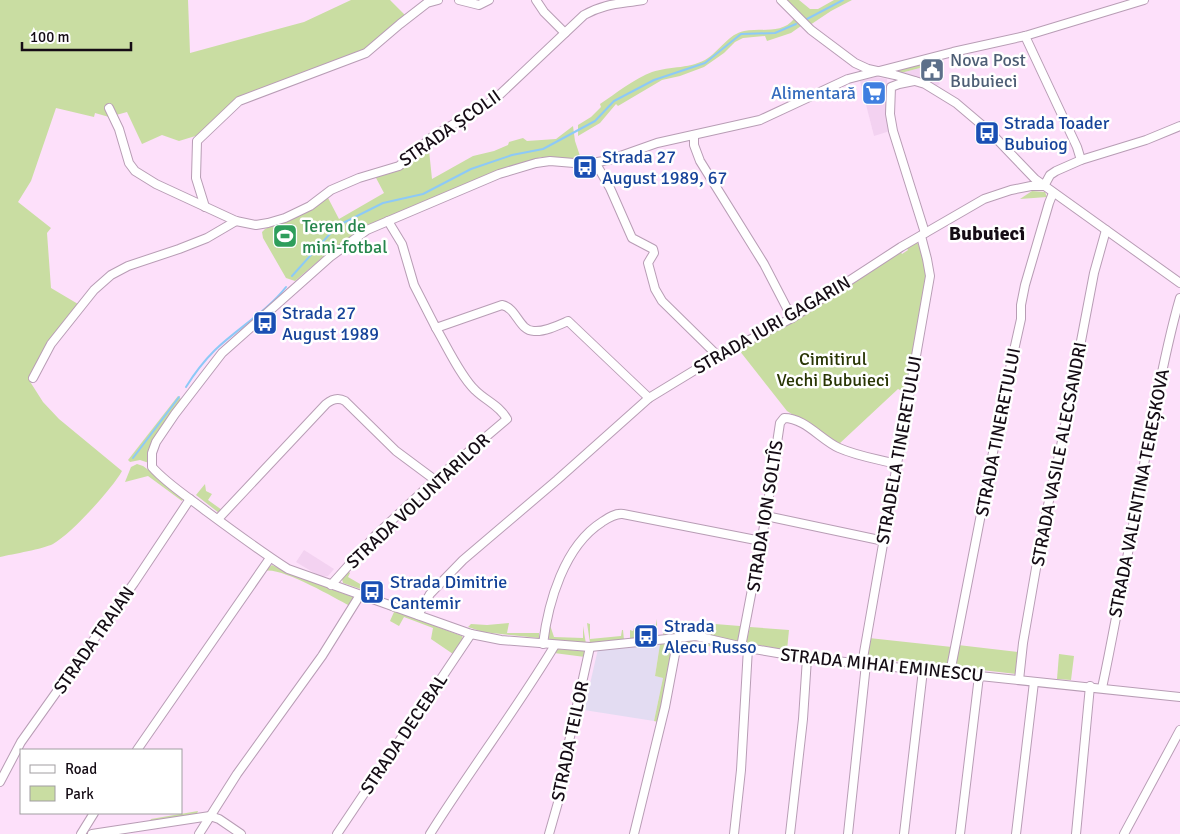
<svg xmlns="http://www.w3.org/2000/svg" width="1180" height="834" viewBox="0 0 1180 834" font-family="Signika,sans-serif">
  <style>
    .built { fill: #f3d2f1 }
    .industrial { fill: #e3dcf2 }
    .green { fill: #c9dda2 }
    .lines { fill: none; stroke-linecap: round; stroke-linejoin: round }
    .stream { stroke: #8dc9f7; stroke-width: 2 }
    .minor-casing { stroke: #b89db5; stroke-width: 10 }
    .minor { stroke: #fff; stroke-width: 8 }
    .labels { text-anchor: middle; stroke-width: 5; stroke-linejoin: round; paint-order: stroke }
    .service-label { font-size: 18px; fill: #4e5e75; stroke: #fff; text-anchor: start }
    .shop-label { font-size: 18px; fill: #366cbe; stroke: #fff; text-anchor: end }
    .transit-label { font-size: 18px; fill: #164399; stroke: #fff; text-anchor: start }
    .street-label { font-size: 18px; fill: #150c15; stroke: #fff }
    .leisure-label { font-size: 18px; fill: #27864d; stroke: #fff; text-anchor: start }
    .park-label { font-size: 18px; fill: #283503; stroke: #fff }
    .quarter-label { font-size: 20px; font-weight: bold; fill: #150c15; stroke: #fff }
  </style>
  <rect width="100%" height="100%" fill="#fde0fa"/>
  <g class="built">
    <path d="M935,64L941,80H937L940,84L936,86L901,73Z"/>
    <path d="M876,77L887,79L890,131L874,136L860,81Z"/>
    <path d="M304,550L334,569L328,576L321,577L296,562Z"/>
  </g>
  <path class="industrial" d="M660,644L655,676L663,678L654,721L584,710L598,649Z"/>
  <g class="green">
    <path d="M0,0H188L190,53L304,22L351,0H390L405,15L373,46L360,53L239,97L202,134L179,141L162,135L142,144L127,112L109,117L95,113L94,117L56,108L31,181L18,202L51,228L47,233L51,288L78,304L29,380L43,402L59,419L122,471C112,489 71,534 53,544C43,549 13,554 0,557Z"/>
    <path d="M786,0H799L810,9H818L834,0H852L831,11L810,25Z"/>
    <path d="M794,19L801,26L791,33L767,41L765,36L743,38L735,42L724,53L704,67L680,76L662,80L618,106L616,104L600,123L578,136V125L591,117L601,107L600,104C615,94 635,78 652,72C670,66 692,69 708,58C720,50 729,34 744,31C762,28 782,34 794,19Z"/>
    <path d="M933,58L935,64L901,73L894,72V69Z"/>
    <path d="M573,126L575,141L581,159L541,157L510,167L443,196L369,225L330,251L295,281L286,278L263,238L262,232L265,229L311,208L327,196L339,219L384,193L375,176L401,167L413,159L430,144L427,148L429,150L432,179L473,156L494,151L508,145L509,142L523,138L527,141L556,139Z"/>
    <path d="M1032,191L1045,192L1047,197L1020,199Z"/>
    <path d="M917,242L926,260L928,273L910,377L902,391L898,389L839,444L787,411L739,350L812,309L900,251L902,254L908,250L906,247Z"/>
    <path d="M178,396L182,400L149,463L140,460L130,462L128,460Z"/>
    <path d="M137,464L143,466L166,483L165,485L183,499L182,501L148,476L125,482L131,467Z"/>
    <path d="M205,484L206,491L212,494L208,500L222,510L219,513L196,495Z"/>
    <path d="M272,565L295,576L353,597L354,600L350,606C333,597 280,566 264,571Z"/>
    <path d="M348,571L350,573L348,577L381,596L343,583L342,579Z"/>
    <path d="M365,600L462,636L463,639L453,654L431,639L433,628L404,617L399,626L390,621L394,612Z"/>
    <path d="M550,612V625L554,637L583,638V626L586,644L551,641C544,634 549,621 550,612Z"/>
    <path d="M657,619V637L630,640V630L633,631L634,628L655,630Z"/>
    <path d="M665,620L740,626L744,623L737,643C712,635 690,632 663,636Z"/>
    <path d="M509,623L507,633H539V638L483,632L468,627L471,624L487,625Z"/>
    <path d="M587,623L590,624V639L621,636L622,630H623L624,640L590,643Z"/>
    <path d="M750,627L789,630L787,650L746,643Z"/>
    <path d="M869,638L952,647L949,667L868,658Z"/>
    <path d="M687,641L719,644L742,651L745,656C732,647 697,643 682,647Z"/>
    <path d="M670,642L675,647L658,722L654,721L663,678L655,676L660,644Z"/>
    <path d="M958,645L1018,652L1016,674L956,667Z"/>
    <path d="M558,649L584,651L586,653L585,657L554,653Z"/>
    <path d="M1059,654L1074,656L1071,680L1057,679Z"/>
    <path d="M198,811L196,816L148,824L151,819Z"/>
  </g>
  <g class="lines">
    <g class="stream">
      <path d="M807,19L843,0"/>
      <path d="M292,276L337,226L383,203L423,194L471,169L512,155L543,149L595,121L614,101L654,80L705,63L741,34L775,33L796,24"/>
      <path d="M186,387C194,374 204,361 215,350C238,328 266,312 286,287"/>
      <path d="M133,458L179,397"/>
    </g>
    <defs>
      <g id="minor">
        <path d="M459,0L479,5L489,0"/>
        <path d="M536,0L544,12L565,33"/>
        <path d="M781,0L811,30L855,63L868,69L895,75L925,84L956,103L989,131L1035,179L1180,283"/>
        <path d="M1144,0L1025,36L953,52L848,79L760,120L657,143L609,160L586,164L550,161L536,163L499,174L367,230L330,257L222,353L175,414L156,442L152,453V467C167,484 188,497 206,511C233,531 260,551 288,569L471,634L501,640L590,647L696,636L748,648L807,658L1180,697"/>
        <path d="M1025,36L1077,147L1081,160"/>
        <path d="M914,81L899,84L891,87L890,114L893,131L925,233"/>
        <path d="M109,108L119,129L129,163L135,171L156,184L236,221L256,225L268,223L285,218L310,206L331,190L359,178L399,166L432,137L494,100L584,15C605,3 621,4 643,0"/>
        <path d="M694,135V145L700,161L764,264L792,318"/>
        <path d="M595,162L610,188L632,238L653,249L654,253L648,263L655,289L662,301L718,356"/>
        <path d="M205,207L196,178L197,141L239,101L366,53L400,24L427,3L438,0"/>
        <path d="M388,221L402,244L414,285L436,328L502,305C517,308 519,331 534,331C545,332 559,325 568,321L649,398"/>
        <path d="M33,378L51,344L94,290L111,275L128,266L179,249L207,238L236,221"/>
        <path d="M766,516L884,541"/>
        <path d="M218,519L326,404C332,399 338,397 345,401L396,451L435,480"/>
        <path d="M331,585L374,537L435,480L507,419C499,405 486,401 475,390C461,377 446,345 436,328"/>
        <path d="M418,615L430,594L463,560L557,480L649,398L718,356L792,318L901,247L984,199L1011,190L1031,186H1044L1050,175L1056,171L1081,160L1146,140L1180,126"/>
        <path d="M543,644C548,603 564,546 602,522C608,518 615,513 623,514L761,541"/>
        <path d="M741,647L766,516L780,423L784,418C805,418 821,440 839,448C857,456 877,459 896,464"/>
        <path d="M862,664L930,276L927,259L921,236"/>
        <path d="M950,673L1006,386L1021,319V305L1025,285L1049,203L1053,193"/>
        <path d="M1019,680L1023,643L1043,528L1061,446L1094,273L1106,230"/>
        <path d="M1102,688C1120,603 1134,517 1150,432C1159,387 1167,342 1180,298"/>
        <path d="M137,750L270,558"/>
        <path d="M0,782L21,742L134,583L190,499"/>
        <path d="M81,834L94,813"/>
        <path d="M92,834L210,816L219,819L241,834"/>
        <path d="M199,834L237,774L322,656L360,595"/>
        <path d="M337,834L471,634"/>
        <path d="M430,834C470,770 516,710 555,645"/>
        <path d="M549,834L561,792L566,755L590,647"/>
        <path d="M634,834L665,707L678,638"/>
        <path d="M734,834L741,770L748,648"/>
        <path d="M790,834L803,719L807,658"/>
        <path d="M848,834L866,664"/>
        <path d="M904,834L923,670"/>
        <path d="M960,834L979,676"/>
        <path d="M1016,834L1034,682"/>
        <path d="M1076,834L1090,686"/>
        <path d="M1124,834L1180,730"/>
      </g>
    </defs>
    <use href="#minor" class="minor-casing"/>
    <use href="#minor" class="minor"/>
  </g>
  <defs>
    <symbol id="civic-square" viewBox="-11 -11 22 22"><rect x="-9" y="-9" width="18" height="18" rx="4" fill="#5c6f8a" stroke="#fff"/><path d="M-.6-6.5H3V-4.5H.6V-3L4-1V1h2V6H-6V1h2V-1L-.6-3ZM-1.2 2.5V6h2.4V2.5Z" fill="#fff"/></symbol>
    <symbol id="supermarket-square" viewBox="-11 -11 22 22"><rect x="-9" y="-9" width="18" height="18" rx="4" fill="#3f7fe0" stroke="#fff"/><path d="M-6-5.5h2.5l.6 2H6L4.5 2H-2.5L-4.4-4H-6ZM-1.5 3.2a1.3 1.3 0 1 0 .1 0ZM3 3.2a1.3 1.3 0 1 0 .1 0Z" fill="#fff"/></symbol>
    <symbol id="bus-square" viewBox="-11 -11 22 22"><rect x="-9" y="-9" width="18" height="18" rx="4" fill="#1a4fb4" stroke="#fff"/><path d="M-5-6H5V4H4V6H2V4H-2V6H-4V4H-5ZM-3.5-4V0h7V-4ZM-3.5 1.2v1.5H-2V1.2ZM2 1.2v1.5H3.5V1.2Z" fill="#fff"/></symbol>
    <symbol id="stadium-square" viewBox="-11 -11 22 22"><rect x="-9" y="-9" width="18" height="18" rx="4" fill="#2e9e5b" stroke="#fff"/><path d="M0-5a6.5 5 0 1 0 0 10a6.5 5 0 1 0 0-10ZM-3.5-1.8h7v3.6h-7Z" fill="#fff"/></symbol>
  </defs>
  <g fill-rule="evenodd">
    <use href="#civic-square" x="918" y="56" width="28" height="28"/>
    <use href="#supermarket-square" x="860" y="79" width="28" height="28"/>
    <use href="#bus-square" x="973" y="119" width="28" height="28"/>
    <use href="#bus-square" x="571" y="153" width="28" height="28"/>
    <use href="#stadium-square" x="271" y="222" width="28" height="28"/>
    <use href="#bus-square" x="251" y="309" width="28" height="28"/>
    <use href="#bus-square" x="358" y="578" width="28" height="28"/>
    <use href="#bus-square" x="632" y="622" width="28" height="28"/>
  </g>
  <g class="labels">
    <g class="service-label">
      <text x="950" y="66">Nova Post<tspan x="950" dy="21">Bubuieci</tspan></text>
    </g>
    <g class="shop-label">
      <text x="856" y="99">Alimentară</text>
    </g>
    <g class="transit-label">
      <text x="1004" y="129">Strada Toader<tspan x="1004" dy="21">Bubuiog</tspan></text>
      <text x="602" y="163">Strada 27<tspan x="602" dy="21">August 1989, 67</tspan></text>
      <text x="282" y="319">Strada 27<tspan x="282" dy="21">August 1989</tspan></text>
      <text x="390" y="588">Strada Dimitrie<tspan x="390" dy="21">Cantemir</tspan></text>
      <text x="664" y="632">Strada<tspan x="664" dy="21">Alecu Russo</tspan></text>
    </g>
    <g class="street-label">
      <text transform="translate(450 128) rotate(-35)" y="6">STRADA ȘCOLII</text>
      <text transform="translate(772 325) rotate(-30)" y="6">STRADA IURI GAGARIN</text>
      <text transform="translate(998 432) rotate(-79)" y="6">STRADA TINERETULUI</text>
      <text transform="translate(899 450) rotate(-80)" y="6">STRADELA TINERETULUI</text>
      <text transform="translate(1059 454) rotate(-79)" y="6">STRADA VASILE ALECSANDRI</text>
      <text transform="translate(1139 493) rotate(-79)" y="6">STRADA VALENTINA TEREȘKOVA</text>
      <text transform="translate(418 501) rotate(-43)" y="6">STRADA VOLUNTARILOR</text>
      <text transform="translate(765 516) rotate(-81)" y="6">STRADA ION SOLTÎS</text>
      <text transform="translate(94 640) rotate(-55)" y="6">STRADA TRAIAN</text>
      <text transform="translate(882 665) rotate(6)" y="6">STRADA MIHAI EMINESCU</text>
      <text transform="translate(404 734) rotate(-56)" y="6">STRADA DECEBAL</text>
      <text transform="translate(570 741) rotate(-78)" y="6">STRADA TEILOR</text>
    </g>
    <g class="leisure-label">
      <text x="302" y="232">Teren de<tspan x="302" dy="21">mini-fotbal</tspan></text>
    </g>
    <g class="park-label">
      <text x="833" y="365">Cimitirul<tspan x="833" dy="21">Vechi Bubuieci</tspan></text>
    </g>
    <g class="quarter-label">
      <text x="987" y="240">Bubuieci</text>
    </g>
  </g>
  <rect x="20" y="749" width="162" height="65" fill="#ffffff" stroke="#a19ea1"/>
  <rect x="30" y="765" width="25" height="8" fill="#ffffff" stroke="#a19ea1"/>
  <text x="65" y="774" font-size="15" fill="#150c15">Road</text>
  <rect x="30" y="786" width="25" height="15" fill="#c9dda2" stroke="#a19ea1"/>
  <text x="65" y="799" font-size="15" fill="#150c15">Park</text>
  <path d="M22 42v8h109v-8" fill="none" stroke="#150c15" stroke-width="2.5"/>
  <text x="30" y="42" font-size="15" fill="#150c15" stroke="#ffffff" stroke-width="4" paint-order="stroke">100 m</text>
</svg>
